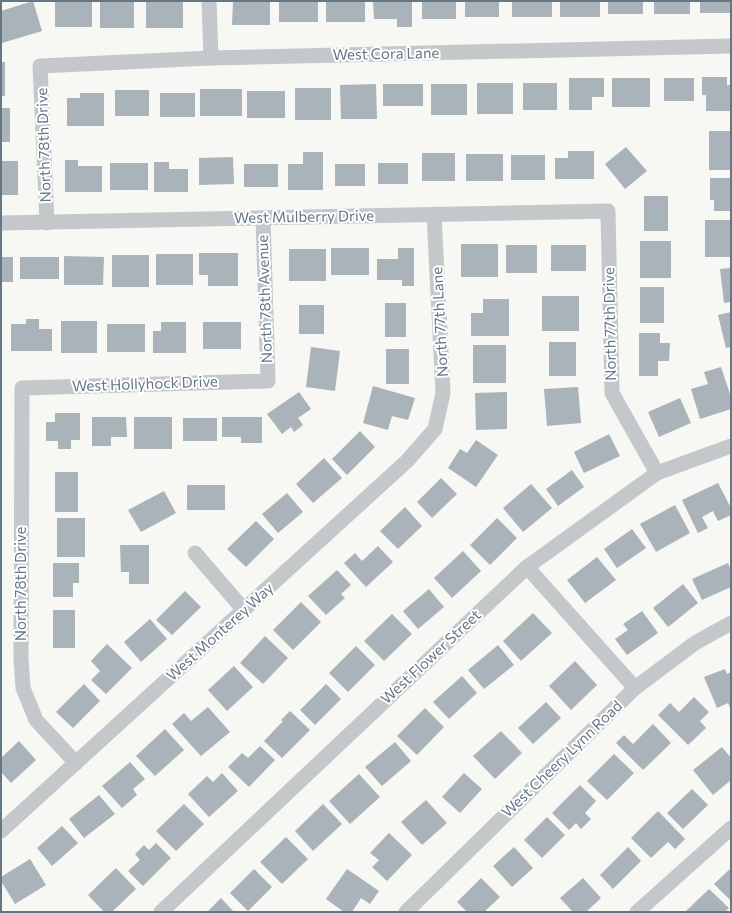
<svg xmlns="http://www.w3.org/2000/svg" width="732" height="913" viewBox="0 0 732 913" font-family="Commissioner,sans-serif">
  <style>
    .building { fill: #aab3b9 }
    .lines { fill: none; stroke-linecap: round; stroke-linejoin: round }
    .street { stroke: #c4c8cb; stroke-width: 15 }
    .labels { text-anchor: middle; stroke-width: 4; stroke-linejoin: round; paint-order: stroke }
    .street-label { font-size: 15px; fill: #647785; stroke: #fff }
  </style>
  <rect width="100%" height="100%" fill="#f7f7f3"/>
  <g class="building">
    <path d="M33,1L42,31L2,43L1,11Z"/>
    <rect x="55" y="1" width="37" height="26"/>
    <rect x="100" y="1" width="34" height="27"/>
    <rect x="146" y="1" width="37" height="27"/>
    <path d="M233,1H270V25H232Z"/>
    <rect x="279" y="1" width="39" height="21"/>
    <rect x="326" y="1" width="39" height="21"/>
    <path d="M373,1H412V27H397V19H374Z"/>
    <rect x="422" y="1" width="34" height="18"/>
    <rect x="465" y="1" width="34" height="16"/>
    <rect x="512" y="1" width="40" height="16"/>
    <rect x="560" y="1" width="40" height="16"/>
    <rect x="608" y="1" width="35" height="13"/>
    <rect x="654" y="1" width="36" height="13"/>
    <rect x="700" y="1" width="31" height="12"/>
    <rect x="1" y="62" width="4" height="34"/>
    <path d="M702,77H727V85H731V111H706V95H702Z"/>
    <path d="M569,78H604V97H592V110H569Z"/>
    <rect x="612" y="78" width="38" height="29"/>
    <rect x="664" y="78" width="30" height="23"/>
    <rect x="477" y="83" width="36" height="31"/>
    <rect x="523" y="83" width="34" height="27"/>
    <path d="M376,84L377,119H341L340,85Z"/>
    <rect x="383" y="84" width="40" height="22"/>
    <rect x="431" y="84" width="36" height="31"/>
    <rect x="295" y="88" width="36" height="32"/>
    <rect x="200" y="89" width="42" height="27"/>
    <rect x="115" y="90" width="34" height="26"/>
    <rect x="247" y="91" width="38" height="27"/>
    <path d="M80,93H104V126H67V98H80Z"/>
    <rect x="160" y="93" width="35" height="24"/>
    <rect x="1" y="108" width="9" height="34"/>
    <rect x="709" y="131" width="22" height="39"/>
    <path d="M626,147L647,171L625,189L605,164Z"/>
    <path d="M568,151H594V179H555V158H568Z"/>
    <path d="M303,152H323V190H288V164H303Z"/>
    <rect x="422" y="153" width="33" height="28"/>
    <rect x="466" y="154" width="37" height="27"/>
    <rect x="511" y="155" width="34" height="25"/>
    <path d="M233,157L234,184L199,185V158Z"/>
    <path d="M65,160H78V166H102V192H65Z"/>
    <rect x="1" y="161" width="17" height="34"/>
    <path d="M154,162H169V169H188V192H154Z"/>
    <rect x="110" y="163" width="38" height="27"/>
    <rect x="378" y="163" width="30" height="21"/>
    <rect x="244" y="164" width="34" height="23"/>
    <rect x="335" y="164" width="30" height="22"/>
    <path d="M710,178H731V211H714V200H710Z"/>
    <rect x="644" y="196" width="24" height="35"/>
    <rect x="705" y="220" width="26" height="37"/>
    <rect x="640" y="241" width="31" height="37"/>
    <rect x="461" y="244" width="37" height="33"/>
    <rect x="506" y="245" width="31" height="28"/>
    <rect x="551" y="245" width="35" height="26"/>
    <rect x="331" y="248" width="38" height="27"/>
    <path d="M398,248H414V286H402V280H377V259H398Z"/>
    <rect x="289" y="249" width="37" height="32"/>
    <path d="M199,253H238V286H208V275H199Z"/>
    <rect x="156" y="254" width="37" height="31"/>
    <rect x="112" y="255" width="37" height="32"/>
    <path d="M64,256L104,257L103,285H64Z"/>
    <rect x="1" y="257" width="12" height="25"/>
    <rect x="20" y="257" width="39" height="22"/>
    <path d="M731,268V302L724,303L720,269Z"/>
    <rect x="640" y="287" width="24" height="36"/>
    <rect x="542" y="296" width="37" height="35"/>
    <path d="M483,299H509V336H471V313H483Z"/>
    <rect x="385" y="303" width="21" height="34"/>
    <rect x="299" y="305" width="25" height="29"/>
    <path d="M731,312V347L726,348L718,315Z"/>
    <path d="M26,319H39V329H52V351H11V324H26Z"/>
    <rect x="61" y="321" width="36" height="32"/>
    <path d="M161,322H186V353H153V331H161Z"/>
    <rect x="203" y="322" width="38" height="27"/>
    <rect x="107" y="324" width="38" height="28"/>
    <path d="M639,333H660V343H670L669,361H658V376H639Z"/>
    <rect x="549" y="342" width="27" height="34"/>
    <rect x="473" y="345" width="33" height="38"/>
    <path d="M311,347L340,351L335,391L306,387Z"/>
    <rect x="386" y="349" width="23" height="35"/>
    <path d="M721,367L731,397V409L700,419L691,389L708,384L704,372Z"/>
    <path d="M373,386L415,398L408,420L392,416L388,430L363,423Z"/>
    <path d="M578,387L581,423L547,426L544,389Z"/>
    <path d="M299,392L311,409L298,418L303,425L294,432L291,427L282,434L267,414Z"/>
    <path d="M507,392V429L476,430L475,393Z"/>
    <path d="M680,398L691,423L659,437L648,412Z"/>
    <path d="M55,413H80V440H71V449H58V441H46V422H55Z"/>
    <path d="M92,417H126L127,437H111V446H92Z"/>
    <rect x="134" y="417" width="38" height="32"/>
    <path d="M222,417H262V443H241V437H222Z"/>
    <rect x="183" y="418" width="34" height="23"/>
    <path d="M360,431L375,447L347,475L332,459Z"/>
    <path d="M609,434L620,456L584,473L574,452Z"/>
    <path d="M476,440L498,455L476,487L448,468L460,449L467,453Z"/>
    <path d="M324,458L342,478L313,503L296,484Z"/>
    <path d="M572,470L584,487L558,506L546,489Z"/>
    <rect x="55" y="472" width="23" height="40"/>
    <path d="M441,478L457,494L432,518L417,502Z"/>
    <path d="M718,483L731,508V515L718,521L713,511L702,517L708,528L698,533L682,500Z"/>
    <path d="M531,484L552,508L523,532L503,508Z"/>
    <rect x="187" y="485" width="38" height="25"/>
    <path d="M164,491L176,513L141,532L128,510Z"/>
    <path d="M287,493L303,512L278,533L262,514Z"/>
    <path d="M675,505L690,533L656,552L640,524Z"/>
    <path d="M405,507L422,526L398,549L380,531Z"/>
    <rect x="57" y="518" width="28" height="39"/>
    <path d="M497,518L517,538L490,565L470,545Z"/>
    <path d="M256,521L274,539L246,567L227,549Z"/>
    <path d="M632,529L646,548L617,568L604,549Z"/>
    <path d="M120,545H149V584H129V572H121Z"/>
    <path d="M378,546L393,562L366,587L344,563L355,553L362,561Z"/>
    <path d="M463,551L481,571L452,598L434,578Z"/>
    <path d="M597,557L616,580L585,603L567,580Z"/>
    <path d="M53,563H79V583H73V597H53Z"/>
    <path d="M728,563L731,570V587L702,600L692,579Z"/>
    <path d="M337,570L351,585L341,594L345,598L326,615L308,596Z"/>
    <path d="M683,584L698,603L668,627L653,608Z"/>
    <path d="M429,589L444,607L418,629L403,611Z"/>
    <path d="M185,591L201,607L172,635L156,620Z"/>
    <path d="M301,602L321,622L293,650L273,630Z"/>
    <rect x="53" y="610" width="22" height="38"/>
    <path d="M642,611L658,633L627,655L615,639L628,630L623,624Z"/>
    <path d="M533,613L552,633L521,661L503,641Z"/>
    <path d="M392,614L412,634L384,661L364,641Z"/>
    <path d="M150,619L167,639L141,662L124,642Z"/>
    <path d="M265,636L288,658L263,684L240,663Z"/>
    <path d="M107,644L132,668L106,694L91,680L100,671L91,661Z"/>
    <path d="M498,645L514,665L484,689L468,670Z"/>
    <path d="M356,646L375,665L348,692L329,673Z"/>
    <path d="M575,661L597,685L571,710L549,686Z"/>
    <path d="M234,666L253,687L227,711L208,690Z"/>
    <path d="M725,669L727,674L731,672V710L728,703L717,708L704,677Z"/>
    <path d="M462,676L477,693L449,719L433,702Z"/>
    <path d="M84,684L100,701L73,728L56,712Z"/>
    <path d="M326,684L341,699L315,725L300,710Z"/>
    <path d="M694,697L709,712L700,721L706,728L688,745L658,715L670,703L679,712Z"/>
    <path d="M546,702L561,718L533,744L518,728Z"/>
    <path d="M208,707L230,732L201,756L172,724L184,713L191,721Z"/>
    <path d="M425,708L444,727L417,755L397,736Z"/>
    <path d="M290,711L310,730L282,758L264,741L283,721L281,720Z"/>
    <path d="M653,724L671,743L643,770L616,743L624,735L633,744Z"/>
    <path d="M165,729L184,750L155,776L136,756Z"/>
    <path d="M501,731L522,753L495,779L473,756Z"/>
    <path d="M19,741L36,760L11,783L1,772V758Z"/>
    <path d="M395,742L411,761L382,786L365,767Z"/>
    <path d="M260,746L275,760L249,787L228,767L242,753L248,758Z"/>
    <path d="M722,747L731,758V780L713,795L693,770Z"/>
    <path d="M614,754L634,773L607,800L587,781Z"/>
    <path d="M130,762L145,779L133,789L137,795L122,808L102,786Z"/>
    <path d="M222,773L238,791L209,817L188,794L207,776L213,782Z"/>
    <path d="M464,773L482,789L460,813L442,797Z"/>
    <path d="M359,774L380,797L350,824L329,801Z"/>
    <path d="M580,785L596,801L585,813L591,819L581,829L576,823L569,830L552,813Z"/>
    <path d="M692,789L708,805L683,829L667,813Z"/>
    <path d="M99,795L115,814L84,838L69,819Z"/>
    <path d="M426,800L447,823L422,845L401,822Z"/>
    <path d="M184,804L204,824L176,851L156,831Z"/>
    <path d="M323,804L342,824L313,851L295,831Z"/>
    <path d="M658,811L685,839L675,849L668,842L651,858L631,838Z"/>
    <path d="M547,817L565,835L542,858L524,840Z"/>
    <path d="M62,826L78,843L52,866L37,848Z"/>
    <path d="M389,833L412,855L387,881L372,867L379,860L370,853Z"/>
    <path d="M286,837L308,859L282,884L260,862Z"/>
    <path d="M156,843L171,858L143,886L128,871L140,860L135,854L144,845L149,850Z"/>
    <path d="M514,847L533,868L512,887L493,866Z"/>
    <path d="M628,847L641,861L613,889L600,875Z"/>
    <path d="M30,859L46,885L15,904L1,881V877Z"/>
    <path d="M116,868L136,889L112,912H104L88,895Z"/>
    <path d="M731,868V901L714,884Z"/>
    <path d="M254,869L272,887L248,911L230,893Z"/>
    <path d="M347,869L379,891L370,904L361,898L352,912H344L326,899Z"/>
    <path d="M481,878L500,897L484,912H467L457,902Z"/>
    <path d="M583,878L601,898L586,912H573L560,898Z"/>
    <path d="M709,889L729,908L725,912H685Z"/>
    <path d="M221,898L234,912H207Z"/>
  </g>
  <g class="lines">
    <g class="street">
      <path d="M209,1L211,58"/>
      <path d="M1,223L608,211L612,393L657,473"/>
      <path d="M47,223L40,66L211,58L731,46"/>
      <path d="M195,553L244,610"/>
      <path d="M527,567L635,688"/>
      <path d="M76,763L36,720L23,688L21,658L22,388L268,381L263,218"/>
      <path d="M1,831L407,461L435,429L443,393L434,214"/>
      <path d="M161,912L527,567L657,473L731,446"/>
      <path d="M406,912L635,688L695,643L731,623"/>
      <path d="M637,912L731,828"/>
    </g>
  </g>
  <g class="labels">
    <g class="street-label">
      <text transform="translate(386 54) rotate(-1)" y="5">West Cora Lane</text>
      <text transform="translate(44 145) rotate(-92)" y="5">North 78th Drive</text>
      <text transform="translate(304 217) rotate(-1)" y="5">West Mulberry Drive</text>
      <text transform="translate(265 299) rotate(-92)" y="5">North 78th Avenue</text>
      <text transform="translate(440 322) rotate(-93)" y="5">North 77th Lane</text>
      <text transform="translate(610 324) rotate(-91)" y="5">North 77th Drive</text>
      <text transform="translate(145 384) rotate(-2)" y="5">West Hollyhock Drive</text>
      <text transform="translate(21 584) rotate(-90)" y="5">North 78th Drive</text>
      <text transform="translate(220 632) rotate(-42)" y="5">West Monterey Way</text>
      <text transform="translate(431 657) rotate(-43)" y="5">West Flower Street</text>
      <text transform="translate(562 759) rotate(-44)" y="5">West Cheery Lynn Road</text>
    </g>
  </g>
  <rect width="732" height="913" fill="none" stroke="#647785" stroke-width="4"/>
</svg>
